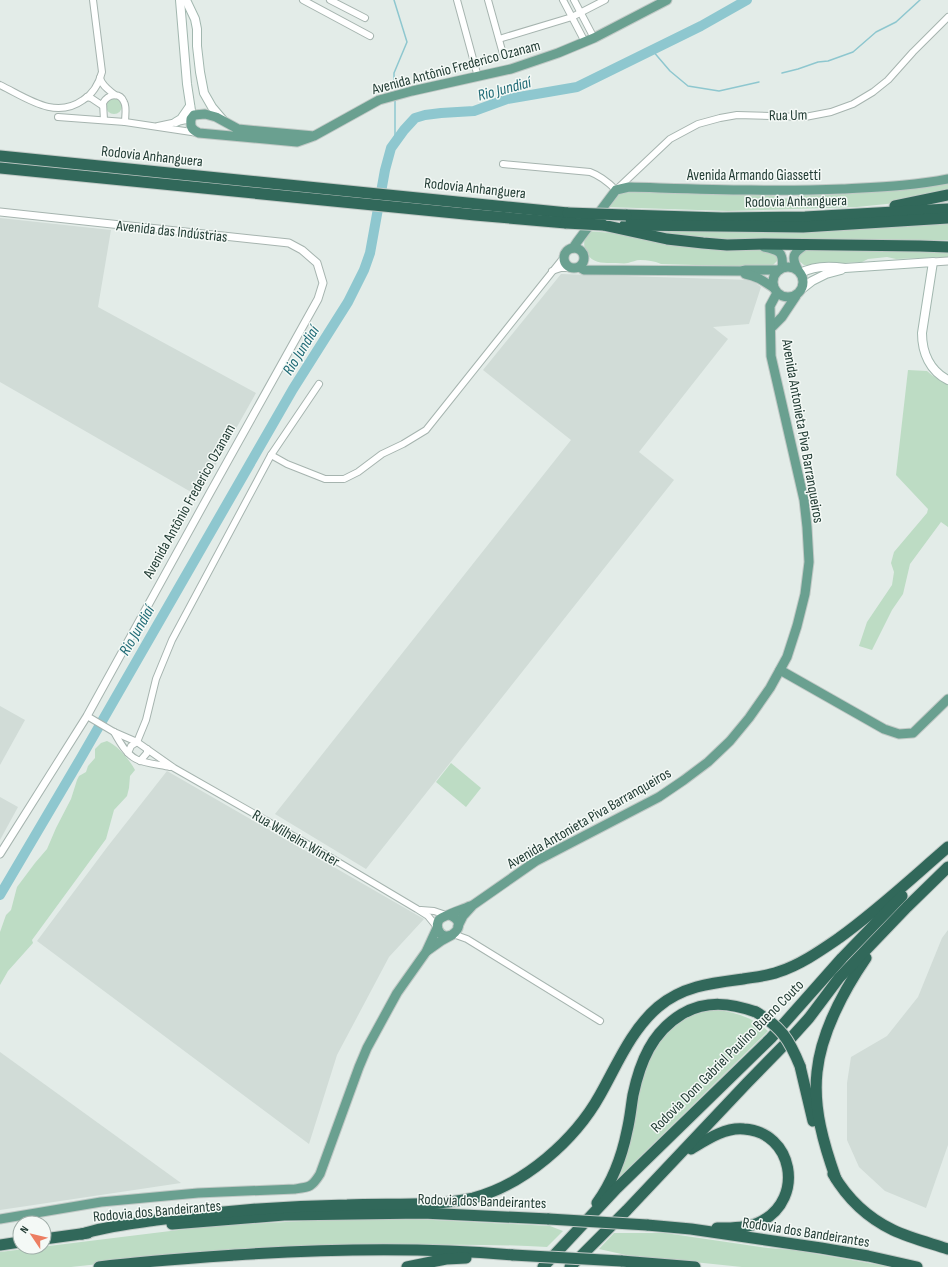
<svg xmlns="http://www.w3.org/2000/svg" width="948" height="1267" viewBox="0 0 948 1267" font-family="'Sofia Sans Condensed',sans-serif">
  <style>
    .built { fill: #d1dcd7 }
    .green { fill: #bddcc4 }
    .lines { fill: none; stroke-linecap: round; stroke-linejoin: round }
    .stream { stroke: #8ec7cf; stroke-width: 1.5 }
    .river { stroke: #8ec7cf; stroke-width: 10 }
    .minor-casing { stroke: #a6b4af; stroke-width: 8 }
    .tertiary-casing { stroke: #a6b4af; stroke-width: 9 }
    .secondary-casing { stroke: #a2b7af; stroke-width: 10 }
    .primary-casing { stroke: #c1c9c6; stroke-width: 11 }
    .motorway-casing { stroke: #c1c9c6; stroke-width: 13 }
    .minor { stroke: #fff; stroke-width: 6 }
    .tertiary { stroke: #fff; stroke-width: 7 }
    .secondary { stroke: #fff; stroke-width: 8 }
    .primary { stroke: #6aa090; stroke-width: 9 }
    .motorway { stroke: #31685a; stroke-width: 11 }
    .motorway-bridge-casing { stroke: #c1c9c6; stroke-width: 13; stroke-linecap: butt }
    .motorway-bridge { stroke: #31685a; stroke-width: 11 }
    .labels { text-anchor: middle; stroke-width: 3; stroke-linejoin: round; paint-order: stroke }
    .street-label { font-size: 15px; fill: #233d35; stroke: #f4f9f6 }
    .water-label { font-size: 16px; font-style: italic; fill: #206b76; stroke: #f4f9f6 }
  </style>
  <rect width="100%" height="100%" fill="#e3ece8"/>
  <g class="built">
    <path d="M0,218L111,230L98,307L256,393L198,496L0,382Z"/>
    <path d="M561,274L751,280L761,287L749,324L713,327L728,339L639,452L674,480L366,869L275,814L571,440L483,370Z"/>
    <path d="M0,706L25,720L0,765Z"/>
    <path d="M167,771L424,919L389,957L337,1055L309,1144L37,941L108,846Z"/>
    <path d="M0,797L18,807L0,840Z"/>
    <path d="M948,930V1145L926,1208L885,1191L859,1167L847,1140V1083L851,1057L887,1036L918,997L942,938Z"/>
    <path d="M0,1052L181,1183L0,1210Z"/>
  </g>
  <g class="green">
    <circle cx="114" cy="106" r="8"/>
    <path d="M948,183V192L896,203L857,207L728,211L607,207L618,193L626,191L768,194C780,199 793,201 805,193Z"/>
    <path d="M948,224V240H696L657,232H774Z"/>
    <path d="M587,231L613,233L760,249C767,250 776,251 778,260L772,266L767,267L661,264C654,261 648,260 640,260C636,260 632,262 628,263C624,264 620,263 616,263C604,263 592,264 586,252C583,245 584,238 587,231Z"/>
    <path d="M804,249L948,251V257L896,259L887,257L868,259L862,262L809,265H804L798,260L797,254Z"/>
    <path d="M908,370L927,371L933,376L948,385V527L941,522L910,564L903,594L892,610L872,650L859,646L867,622L892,585L894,572L891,563L894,552L927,513L928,509L896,475Z"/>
    <path d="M107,741C118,746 129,759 135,770L130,776L129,788L127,796L114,810L106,839L32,940L33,943L8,971L0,985V932L6,915L11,910L17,887L35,863L47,849L56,828L71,799L77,780L79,776L86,772L88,766L95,758V749L101,743Z"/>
    <path d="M451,763L481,788L466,807L436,782Z"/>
    <path d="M716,1010C736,1012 753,1018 768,1031L605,1191L637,1085L657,1038L695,1011Z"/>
    <path d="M340,1219H414L550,1226L563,1231L547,1247C401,1239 254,1253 108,1263L71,1267H0V1252L211,1226Z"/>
    <path d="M614,1233H665L768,1248L794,1250L891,1267H742L626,1255L599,1249Z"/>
  </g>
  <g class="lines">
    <g class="stream">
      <path d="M394,0L407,42L394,73V87"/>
      <path d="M652,50L670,71L688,86L719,91L759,82"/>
      <path d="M782,73L798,69L818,62L828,61L853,52L876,32L896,22L920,0"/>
      <path d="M391,148L395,135V99"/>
    </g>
    <path class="river" d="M0,895L82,756L293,389L348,302L364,270L370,253L385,170L391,148L404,130L415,118L425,115L441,113L474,111L507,99L577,87L701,26L747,0"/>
    <defs>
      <g id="minor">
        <path d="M303,0L370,36"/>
        <path d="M330,0L365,18"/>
        <path d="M457,0L478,77"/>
        <path d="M488,0L503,54"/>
        <path d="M563,0L585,42"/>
        <path d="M574,0L594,38"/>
        <path d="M499,39L572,17L605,0"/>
        <path d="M100,78C102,86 109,90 115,95"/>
        <path d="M0,85C27,98 55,120 83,100C93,94 99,83 102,72L93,0"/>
        <path d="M87,97L91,98L103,106"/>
        <path d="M58,117L125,122L198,133"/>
        <path d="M104,120L103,103C108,94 120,92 124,102C127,107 125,116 125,122"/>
        <path d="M158,126L191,119"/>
        <path d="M503,164L590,172C601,176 608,182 616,190L670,139L698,124L720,118L737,115L805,117L831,112L853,104L873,92L888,80L913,52L948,17"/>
        <path d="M552,271L561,268H571"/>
        <path d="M271,455L287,464L325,479H344L358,472L382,454L403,444L426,430L564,257"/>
        <path d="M87,716L114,732L137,742L174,768L323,853L417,909L428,916L437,927"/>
        <path d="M114,732C119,741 126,754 136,759C142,763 162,765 170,767"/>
        <path d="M128,753L131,746L137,742L146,720L156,679L172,640L271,455L319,384"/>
        <path d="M140,761L147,753V749"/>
        <path d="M421,910L434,911L446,915"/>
        <path d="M453,934L467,939L600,1021"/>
      </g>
      <g id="tertiary">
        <path d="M0,212L289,243L302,250L317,263L323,283L318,299L211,491L87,716L0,854"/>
        <path d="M933,262L948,261"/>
      </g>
      <g id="secondary">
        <path d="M180,0L187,84L192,117"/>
        <path d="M186,0L195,19L197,29V46L200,72L204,93L212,107L223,120"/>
        <path d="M176,122L181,119L190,106"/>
        <path d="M801,273C813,266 831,266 845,268L933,262L922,333C922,353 930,371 948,380"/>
        <path d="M803,288L812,281L826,274L841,270"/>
      </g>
      <g id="primary">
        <path d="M314,136L238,129L216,117L205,114L194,115L191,119C190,127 192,130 199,133L297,142L314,136L379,100L412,91L511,69L558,53L594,38L667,0"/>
        <path d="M764,247C779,250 784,252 782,268"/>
        <circle cx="574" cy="258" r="10"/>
        <path d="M573,248L577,242L616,190L629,187C700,189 771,192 842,189C878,187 913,186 948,179"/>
        <circle cx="788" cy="282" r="15"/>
        <path d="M579,267L584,270L741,271L746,270H779"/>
        <path d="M798,270C790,256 794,252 807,244"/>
        <path d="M745,274C757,276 765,282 774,288"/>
        <path d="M771,328L782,317L796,296"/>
        <path d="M780,670L884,729L899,734L913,733L948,699"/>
        <path d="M449,915C473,923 445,948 438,929C437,926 437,923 439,920C442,916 464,909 470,906"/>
        <path d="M458,926L463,916L473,905L536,861L659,797L684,780L708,762L730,741L749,718L770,688L787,657L797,626L805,594L809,562L807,527L804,500L771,356L770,306L777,293"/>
        <path d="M427,951L441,941L452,935"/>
        <path d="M0,1219L101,1202L198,1193L295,1189C310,1187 312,1187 320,1174L359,1067L367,1048L397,993L426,952L437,928"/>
      </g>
      <g id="motorway">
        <path d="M0,156L568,213"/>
        <path d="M0,168L475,215L566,223"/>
        <path d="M895,206L948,195"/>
        <path d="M626,215L722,218L805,217L948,209"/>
        <path d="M603,225L667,239L703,243L727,245L764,244L920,246L948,247"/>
        <path d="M625,225L803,227L948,218"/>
        <path d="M800,1066L813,1121"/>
        <path d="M691,1149C706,1140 725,1127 744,1129C793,1132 805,1198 762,1221C749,1228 732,1228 717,1228"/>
        <path d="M833,1174C847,1198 868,1218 893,1230C910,1238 930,1243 948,1249"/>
        <path d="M836,1179C824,1145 813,1109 817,1072C821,1033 844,990 866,958"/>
        <path d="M597,1203C612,1182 622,1156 627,1131C630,1119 631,1107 633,1095C640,1062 652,1032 682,1014C707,1000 730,1003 756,1012"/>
        <path d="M172,1224L284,1215L423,1213L549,1219"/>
        <path d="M647,1225L691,1229L821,1248L868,1256L917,1267"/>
        <path d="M82,1234C106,1226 130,1224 156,1220C219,1211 283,1206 347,1205C388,1203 434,1207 473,1198C524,1185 575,1140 600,1095C617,1065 631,1030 658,1007C683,986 712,983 743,979C755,977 767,976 778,972C800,965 820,951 839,938C878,910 912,878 948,847"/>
        <path d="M44,1239L88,1233"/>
        <path d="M0,1245L20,1242"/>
        <path d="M621,1261L695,1267"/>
        <path d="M99,1267C144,1261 190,1258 235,1255C327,1249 421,1247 513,1255"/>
        <path d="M407,1267L446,1259L466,1258"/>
        <path d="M543,1267L617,1188L771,1038L842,958L902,896"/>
        <path d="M570,1267L627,1210L747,1083L791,1038L809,1018L839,978L907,907L948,867"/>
      </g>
    </defs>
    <use href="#minor" class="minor-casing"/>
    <use href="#tertiary" class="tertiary-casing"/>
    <use href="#secondary" class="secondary-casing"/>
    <use href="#primary" class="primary-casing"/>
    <use href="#motorway" class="motorway-casing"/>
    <use href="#minor" class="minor"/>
    <use href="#tertiary" class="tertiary"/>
    <use href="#secondary" class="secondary"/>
    <use href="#primary" class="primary"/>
    <use href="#motorway" class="motorway"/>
    <defs>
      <g id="motorway-bridge">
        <path d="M568,213L626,215"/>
        <path d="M566,223L603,225"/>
        <path d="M756,1012C781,1027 789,1039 800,1066"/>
        <path d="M549,1219L647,1225"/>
        <path d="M513,1255L621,1261"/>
      </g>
    </defs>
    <use href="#motorway-bridge" class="motorway-bridge-casing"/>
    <use href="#motorway-bridge" class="motorway-bridge"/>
  </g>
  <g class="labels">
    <g class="street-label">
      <text transform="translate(456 67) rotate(-15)" y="5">Avenida Antônio Frederico Ozanam</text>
      <text transform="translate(788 115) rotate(-1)" y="5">Rua Um</text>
      <text transform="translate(152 156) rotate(6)" y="5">Rodovia Anhanguera</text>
      <text x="754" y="180">Avenida Armando Giassetti</text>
      <text transform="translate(475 188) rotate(6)" y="5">Rodovia Anhanguera</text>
      <text transform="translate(796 201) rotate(-1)" y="5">Rodovia Anhanguera</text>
      <text transform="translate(172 231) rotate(6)" y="5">Avenida das Indústrias</text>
      <text transform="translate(803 431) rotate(80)" y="5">Avenida Antonieta Piva Barranqueiros</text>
      <text transform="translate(189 501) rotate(-61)" y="5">Avenida Antônio Frederico Ozanam</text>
      <text transform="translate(589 818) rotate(-30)" y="5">Avenida Antonieta Piva Barranqueiros</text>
      <text transform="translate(296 838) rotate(30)" y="5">Rua Wilhelm Winter</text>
      <text transform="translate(727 1056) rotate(-45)" y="5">Rodovia Dom Gabriel Paulino Bueno Couto</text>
      <text transform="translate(482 1201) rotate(2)" y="5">Rodovia dos Bandeirantes</text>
      <text transform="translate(157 1211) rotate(-5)" y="5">Rodovia dos Bandeirantes</text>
      <text transform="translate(806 1232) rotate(9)" y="5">Rodovia dos Bandeirantes</text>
    </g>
    <g class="water-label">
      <text transform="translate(504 88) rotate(-15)" y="6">Rio Jundiaí</text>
      <text transform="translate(300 350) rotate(-58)" y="6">Rio Jundiaí</text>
      <text transform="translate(136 630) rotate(-60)" y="6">Rio Jundiaí</text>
    </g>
  </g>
  <g transform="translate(32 1235) rotate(305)"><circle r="19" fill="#f4f9f6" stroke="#a0aea9"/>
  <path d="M0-3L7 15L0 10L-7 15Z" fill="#ec7e62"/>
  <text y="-6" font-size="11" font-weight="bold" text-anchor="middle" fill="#233d35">N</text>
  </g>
</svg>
